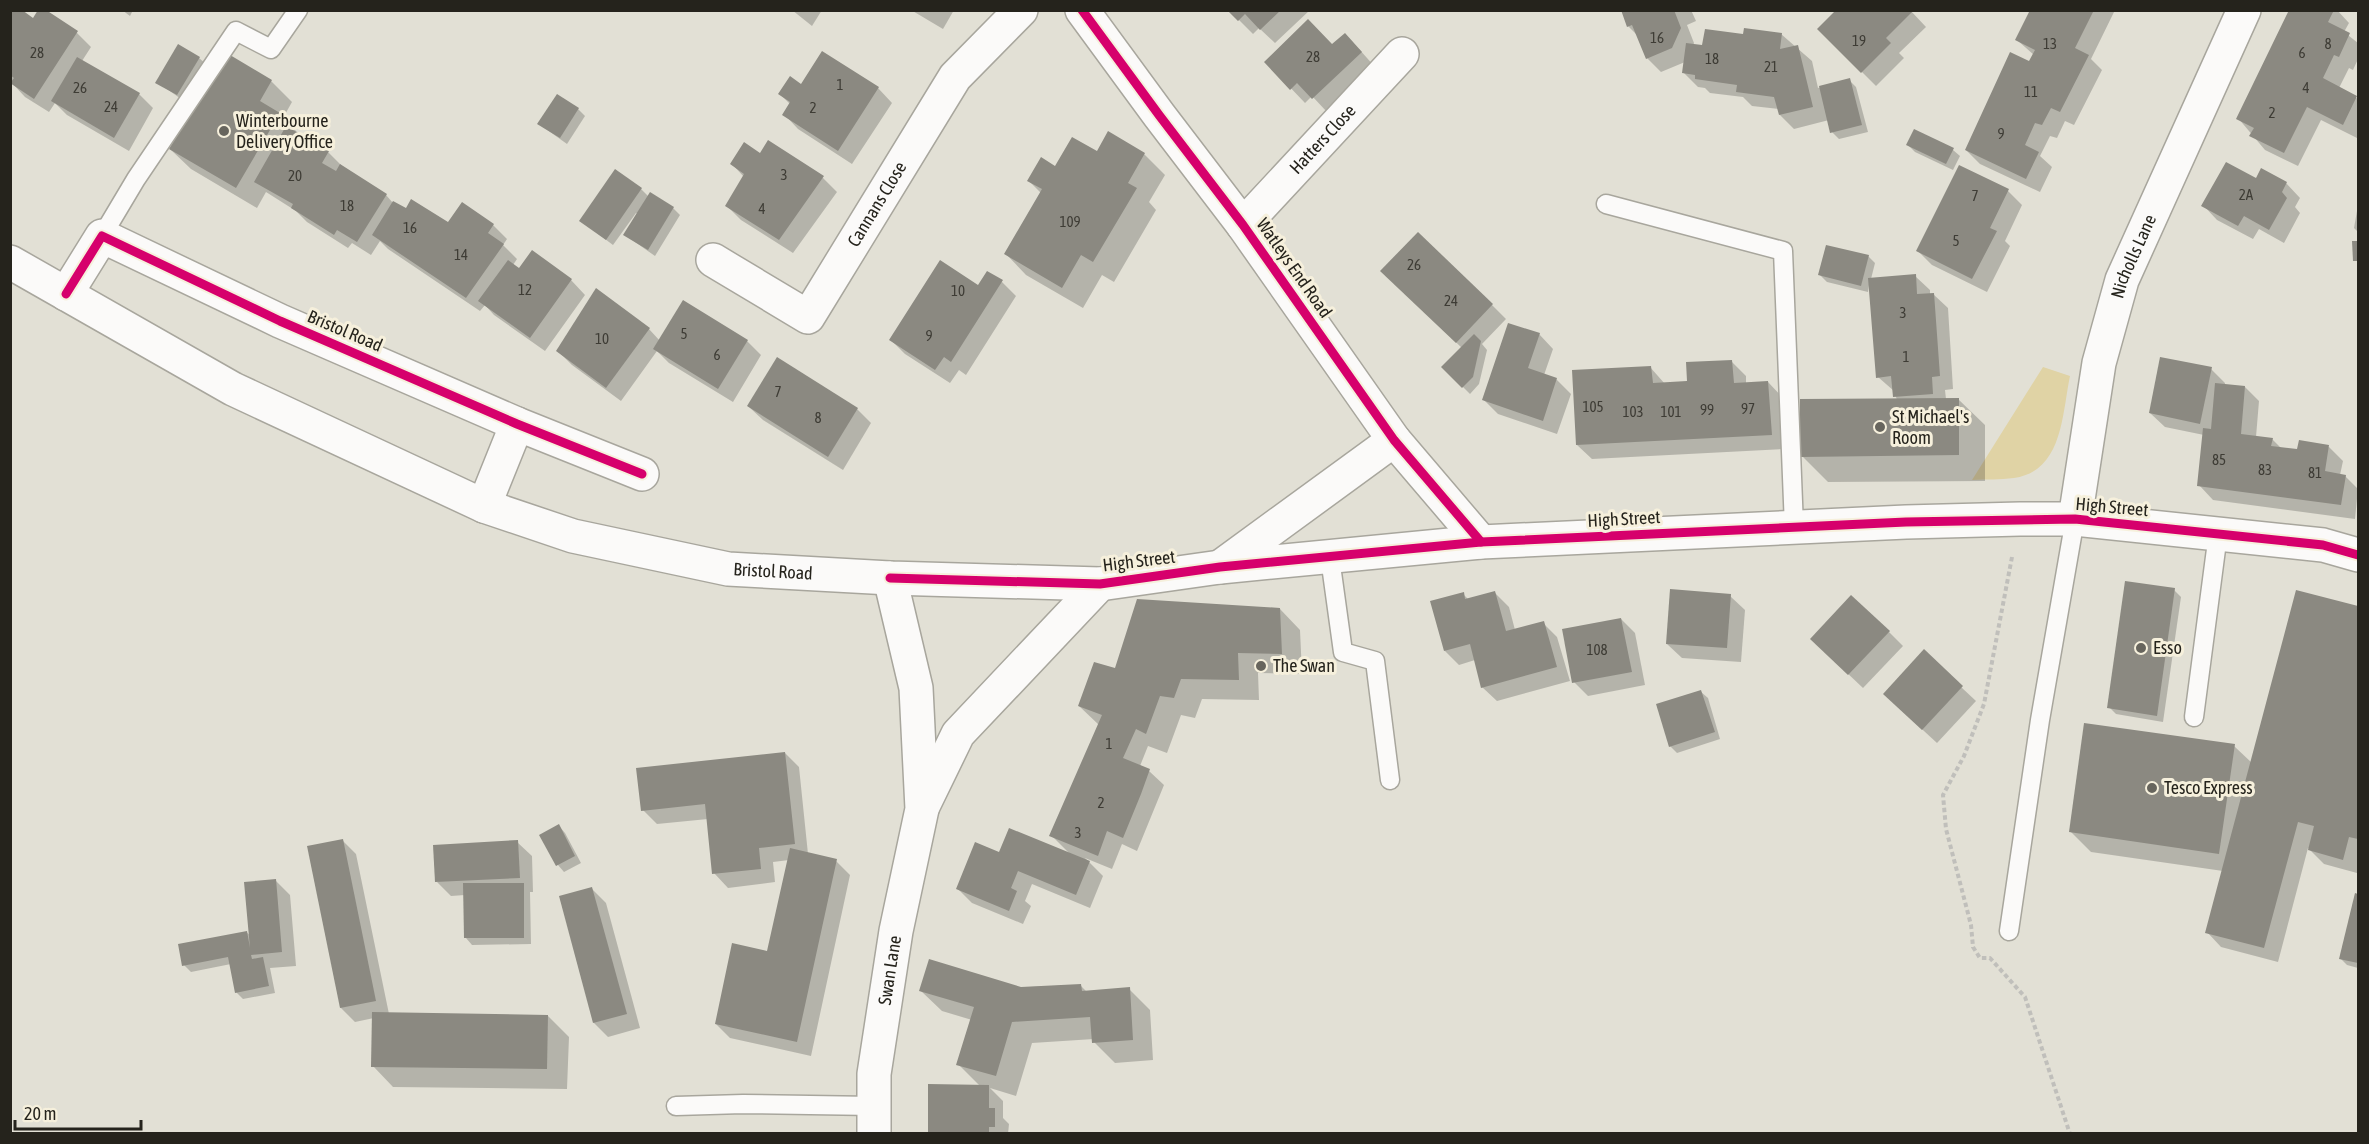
<svg xmlns="http://www.w3.org/2000/svg" width="2369" height="1144" viewBox="0 0 2369 1144" font-family="'Asap Condensed',sans-serif">
  <style>
    .green { fill: #e0d3a5 }
    .shadow { fill: #0003 }
    .building { fill: #8b8981 }
    .lines { fill: none; stroke-linecap: round; stroke-linejoin: round }
    .lane-casing { stroke: #a8a69d; stroke-width: 21 }
    .street-casing { stroke: #a8a69d; stroke-width: 36 }
    .secondary-casing { stroke: #a8a69d; stroke-width: 36 }
    .path { stroke: #c0bfbb; stroke-width: 4; stroke-dasharray: 4.5 3; stroke-linecap: butt }
    .lane { stroke: #fbfaf9; stroke-width: 18 }
    .street { stroke: #fbfaf9; stroke-width: 33 }
    .secondary { stroke: #fbfaf9; stroke-width: 33 }
    .cycleway-casing { stroke: #f6f0dc; stroke-width: 13 }
    .cycleway { stroke: #d6006c; stroke-width: 9 }
    .poi-dot { fill: #67655d; stroke: #f6f0dc; stroke-width: 2 }
    .labels { text-anchor: middle; stroke-width: 6; stroke-linejoin: round; paint-order: stroke }
    .number-label { font-size: 15px; fill: #3e3c35 }
    .poi-label { font-size: 18px; fill: #25231c; stroke: #f6f0dc; text-anchor: start }
    .street-label { font-size: 18px; fill: #25231c; stroke: #f6f0dc }
  </style>
  <rect width="100%" height="100%" fill="#e2e0d5"/>
  <path class="green" d="M2043,367L2070,376C2062,414 2063,471 2014,478C2000,480 1986,479 1972,480Z"/>
  <g class="shadow">
    <path d="M10,10L34,20L43,10L77,33L91,47L82,61L139,94L153,108L129,151L67,115L55,103L49,112L25,97L12,83L14,81L10,79Z"/>
    <path d="M122,10H133L130,16Z"/>
    <path d="M792,10H822L812,26Z"/>
    <path d="M911,10H954L943,29Z"/>
    <path d="M1229,10H1310L1275,43L1259,28L1253,34Z"/>
    <path d="M1622,10H1691L1696,21L1687,25L1694,43L1693,46L1703,47L1745,36L1781,34L1812,61L1818,88L1849,80L1856,87L1868,132L1839,139L1832,132L1829,120L1794,129L1780,115L1779,109L1752,106L1743,97L1710,93L1705,88L1698,87L1684,73L1685,62L1661,72L1647,58L1637,35L1628,26Z"/>
    <path d="M1910,10L1926,27L1899,53L1904,58L1876,86L1819,29Z"/>
    <path d="M2031,10H2115L2091,59L2102,70L2074,125L2065,121L2057,138L2050,136L2040,156L2052,167L2040,192L1980,164L1966,150L2034,55L2017,40Z"/>
    <path d="M2290,10H2337L2349,23L2344,32L2358,43V59L2353,70L2349,68L2339,88L2358,99V135L2357,138L2321,120L2298,166L2265,150L2238,118Z"/>
    <path d="M1333,46L1359,49L1375,67L1327,112L1312,96L1305,103L1266,62Z"/>
    <path d="M226,54L271,81L292,102L283,118L300,135L328,152L342,166L386,195L393,203L406,210L448,224L493,225L507,239L503,245L517,259L513,265L519,270L571,280L585,295L545,351L494,315L485,305L480,311L388,249L380,241L371,255L352,243L348,248L307,222L296,211L266,192L257,208L191,169L170,149Z"/>
    <path d="M199,58L206,64L184,101L157,82Z"/>
    <path d="M802,86L878,88L892,103L852,164L798,129L784,114L790,104L780,94Z"/>
    <path d="M578,109L585,116L567,144L539,124Z"/>
    <path d="M1908,145L1953,150L1960,156L1953,170L1915,152Z"/>
    <path d="M1097,153L1144,154L1165,175L1149,202L1156,210L1114,282L1102,275L1083,308L1026,275L1006,254L1041,193L1029,181L1056,168Z"/>
    <path d="M760,155L823,178L837,192L793,253L741,220L727,206L744,177L732,164Z"/>
    <path d="M1959,167L2008,191L2022,205L2005,241L2010,246L1987,292L1932,265L1918,251Z"/>
    <path d="M2256,180L2286,183L2300,198L2295,207L2300,213L2284,243L2259,229L2253,239L2217,220L2203,205Z"/>
    <path d="M641,189L649,197L673,208L680,215L655,256L625,235L638,214L636,213L613,245L581,221Z"/>
    <path d="M2357,211H2358V232L2354,228Z"/>
    <path d="M1868,256L1875,263L1871,279L1915,276L1930,290V294H1933L1948,308L1953,389L1945,390L1946,399H1958L1985,425V481L1828,482L1802,456L1897,400L1894,391L1878,377L1869,285L1868,292L1827,282L1820,275Z"/>
    <path d="M1002,282L1016,296L966,375L959,370L950,383L905,354L891,340L979,287Z"/>
    <path d="M1396,285L1492,305L1506,319L1482,344L1487,350L1479,384L1470,394L1443,367L1462,348Z"/>
    <path d="M649,329L660,341H747L761,355L733,402L669,363L657,351L621,401L572,365L558,351Z"/>
    <path d="M1539,334L1553,349L1544,375L1556,379L1571,394L1557,434L1498,414L1484,400Z"/>
    <path d="M1732,362L1746,376V384L1768,382L1782,397L1785,449L1592,459L1577,445L1650,367L1665,384L1688,383Z"/>
    <path d="M2211,369L2225,383V385L2245,387L2259,401L2256,437L2272,439L2282,449L2298,451L2329,447L2343,461L2340,475L2345,476L2358,489L2355,519L2213,500L2199,485L2204,435L2165,427L2150,413Z"/>
    <path d="M748,406L857,409L871,423L843,470L763,420Z"/>
    <path d="M2174,590L2181,597L2163,722L2116,714L2109,707Z"/>
    <path d="M2297,591L2358,608V868L2357,873L2324,864L2308,848L2278,962L2221,947L2207,932L2223,871L2091,852L2070,831L2234,746L2252,763Z"/>
    <path d="M1495,593L1509,607L1515,630L1543,623L1557,637L1570,681L1497,701L1482,687L1475,660L1459,665L1445,651L1463,594L1469,600Z"/>
    <path d="M1730,596L1745,610L1741,662L1682,658L1667,644Z"/>
    <path d="M1280,609L1300,630L1302,674L1258,673L1259,700L1202,699L1195,718L1181,715L1167,753L1148,746L1140,766L1149,771L1164,785L1137,851L1122,844L1112,869L1085,858L1103,876L1090,908L1032,884L1025,901L1031,906L1023,924L972,903L958,889L1000,854H1070L1051,835L1099,725L1079,706L1116,670Z"/>
    <path d="M1621,619L1635,633L1645,685L1588,696L1574,682Z"/>
    <path d="M1889,632L1903,646L1863,688L1826,653Z"/>
    <path d="M1961,687L1976,701L1937,743L1899,708Z"/>
    <path d="M1701,692L1708,698L1720,739L1677,753L1670,746Z"/>
    <path d="M785,753L799,767L808,854L836,861L850,875L811,1056L730,1038L716,1024L768,952L789,860L773,862L775,882L728,888L714,873L708,819L657,824L643,810Z"/>
    <path d="M559,826L565,833L581,863L564,872L558,865L541,836Z"/>
    <path d="M342,840L356,854L389,1014L548,1016L569,1037L567,1089L393,1087L373,1066L374,1018L355,1022L341,1008Z"/>
    <path d="M517,842L532,856L533,892H530L531,944L472,945L466,938L465,895L451,896L437,882Z"/>
    <path d="M276,881L290,895L296,966L270,968L275,993L243,999L236,992L231,964L191,972L184,965L246,932L251,936Z"/>
    <path d="M592,889L606,903L640,1028L608,1037L594,1023Z"/>
    <path d="M2356,895H2358V968L2347,965L2340,958Z"/>
    <path d="M1080,985L1087,992L1129,989L1150,1010L1153,1060L1115,1063L1094,1042V1039L1032,1043L1016,1096L990,1088L1003,1101V1118L1009,1124L1008,1134H929L980,1086L958,1064L972,1020L942,1011L921,991Z"/>
  </g>
  <g class="building">
    <path d="M10,10H22L33,18L38,10H46L78,31L34,99L10,83L14,78L10,75Z"/>
    <path d="M1227,10H1281L1260,30L1245,14L1238,21Z"/>
    <path d="M1621,10H1674L1681,28L1672,48L1646,59L1632,25L1627,27Z"/>
    <path d="M1836,10H1914L1886,38L1891,43L1861,73L1817,29Z"/>
    <path d="M2030,10H2094L2075,48L2089,55L2060,112L2051,108L2042,125L2035,123L2025,145L2039,152L2026,179L1965,150L2010,52L2029,61L2035,50L2015,40Z"/>
    <path d="M2289,10H2334L2328,22L2350,33L2339,57L2334,55L2323,78L2357,96L2343,125L2307,107L2284,153L2249,136L2254,128L2236,119Z"/>
    <path d="M1308,19L1332,44L1345,33L1362,52L1312,99L1297,83L1290,90L1264,62Z"/>
    <path d="M1744,28L1782,33L1780,49L1798,45L1813,107L1779,115L1774,97L1736,92L1737,85L1695,79V75L1682,73L1686,43L1702,45L1705,29L1743,34Z"/>
    <path d="M178,44L200,57L177,95L155,83Z"/>
    <path d="M822,51L879,87L838,151L782,115L790,102L778,94L790,76L801,84Z"/>
    <path d="M225,52L272,80L260,101L280,113L236,188L169,149Z"/>
    <path d="M77,57L140,93L114,138L51,101Z"/>
    <path d="M1850,78L1862,125L1830,133L1819,86Z"/>
    <path d="M557,94L579,108L560,138L537,124Z"/>
    <path d="M286,126L329,151L322,163L336,171L340,164L387,194L357,242L337,230L334,235L291,208L293,204L254,182Z"/>
    <path d="M1914,129L1954,148L1946,164L1906,145Z"/>
    <path d="M1108,131L1145,153L1128,183L1137,188L1093,262L1081,255L1062,288L1004,254L1042,189L1027,181L1041,157L1055,166L1072,137L1097,151Z"/>
    <path d="M768,140L824,176L779,240L725,206L744,174L730,164L744,142L760,153Z"/>
    <path d="M2226,162L2256,178L2261,168L2287,182L2282,192L2287,198L2269,230L2244,216L2238,226L2201,206Z"/>
    <path d="M1959,165L2009,189L1990,228L1997,231L1972,279L1916,251Z"/>
    <path d="M615,169L642,188L606,240L579,221Z"/>
    <path d="M650,192L674,207L648,250L623,235Z"/>
    <path d="M411,199L448,222L462,202L494,224L488,233L504,244L466,298L372,235L393,201L406,208Z"/>
    <path d="M1418,232L1493,304L1456,343L1380,271Z"/>
    <path d="M2352,241H2358V261H2353Z"/>
    <path d="M1826,245L1869,255L1861,286L1818,275Z"/>
    <path d="M532,250L572,279L530,338L478,301L508,260L519,268Z"/>
    <path d="M940,260L978,285L987,271L1003,280L951,362L944,357L935,370L889,340Z"/>
    <path d="M1916,274L1917,294L1934,293L1940,376L1932,377L1933,394L1893,397L1891,376L1876,378L1868,278Z"/>
    <path d="M596,288L650,328L606,388L556,351Z"/>
    <path d="M683,300L748,340L718,389L653,349Z"/>
    <path d="M1508,323L1540,333L1528,368L1557,378L1543,421L1482,400Z"/>
    <path d="M1474,334L1481,341L1473,377L1462,388L1441,367Z"/>
    <path d="M777,357L858,408L828,457L747,406Z"/>
    <path d="M2160,357L2212,367L2200,424L2149,413Z"/>
    <path d="M1732,360L1734,383L1768,381L1772,435L1576,445L1572,370L1651,366L1653,383L1687,381L1686,362Z"/>
    <path d="M2215,383L2245,386L2241,434L2273,438L2271,446L2297,449L2299,440L2329,445L2325,471L2346,475L2341,505L2197,486L2203,428L2211,429Z"/>
    <path d="M1959,398V455L1800,457V399Z"/>
    <path d="M2125,581L2175,588L2157,716L2107,708Z"/>
    <path d="M1670,589L1731,594L1727,648L1666,644Z"/>
    <path d="M2296,590L2358,606V839L2349,837L2343,860L2308,850L2314,826L2298,822L2264,948L2205,933Z"/>
    <path d="M1495,591L1506,631L1544,621L1557,667L1481,688L1470,644L1444,651L1430,601L1464,592L1465,599Z"/>
    <path d="M1851,595L1890,631L1848,675L1810,639Z"/>
    <path d="M1137,599L1280,608L1282,654L1238,653L1239,680L1181,679L1174,698L1160,696L1146,734L1136,729L1123,758L1150,769L1141,794L1123,838L1107,831L1098,856L1049,836L1102,715L1078,706L1094,662L1115,668Z"/>
    <path d="M1621,618L1632,672L1572,683L1562,629Z"/>
    <path d="M1924,649L1963,686L1922,730L1883,694Z"/>
    <path d="M1701,690L1715,732L1669,747L1656,704Z"/>
    <path d="M2084,723L2235,744L2219,854L2069,832Z"/>
    <path d="M785,752L795,844L759,848L761,869L712,874L705,804L641,811L636,768Z"/>
    <path d="M559,824L575,856L556,866L539,835Z"/>
    <path d="M1009,828L1090,861L1076,895L1018,871L1011,888L1017,891L1009,911L956,889L975,842L999,852Z"/>
    <path d="M343,839L376,1001L340,1008L307,846Z"/>
    <path d="M518,840L520,878L435,882L433,845Z"/>
    <path d="M790,848L837,859L797,1042L715,1024L732,943L767,951Z"/>
    <path d="M276,879L282,952L251,955L252,959L263,957L269,986L235,993L228,957L182,966L178,944L247,931L250,948L244,882Z"/>
    <path d="M463,883H524V938H464Z"/>
    <path d="M592,887L627,1014L593,1023L559,896Z"/>
    <path d="M2355,893L2358,894V963L2339,959Z"/>
    <path d="M929,959L1021,987L1081,984L1082,991L1130,987L1133,1040L1092,1043L1090,1017L1012,1022L996,1076L956,1065L974,1007L919,991Z"/>
    <path d="M372,1012L548,1015L547,1069L371,1067Z"/>
    <path d="M928,1084L989,1085V1108H995V1127H989V1134H928Z"/>
  </g>
  <g class="lines">
    <defs>
      <g id="lane">
        <path d="M1606,204L1783,251L1794,527"/>
        <path d="M102,236L136,179L236,31L271,49L298,10"/>
        <path d="M1330,558L1343,652L1375,661L1390,780"/>
        <path d="M2194,717L2218,534"/>
        <path d="M2009,931L2040,720L2075,519"/>
        <path d="M676,1106L743,1104L874,1106"/>
      </g>
      <g id="street">
        <path id="s1" d="M1243,225L1402,54"/>
        <path id="s2" d="M713,260L808,317L955,77L1021,10"/>
        <path d="M66,294L102,236L280,321L517,424L642,474"/>
        <path d="M484,506L517,424"/>
        <path d="M1220,567L1394,440"/>
        <path d="M923,806L958,734L1100,584"/>
        <path id="s3" d="M874,1134V1074L896,931L922,809L916,688L890,578"/>
      </g>
      <g id="secondary">
        <path d="M1082,10L1159,115L1243,225L1394,440L1481,542"/>
        <path id="s4" d="M10,262L233,389L484,506L573,536L728,569L890,578L1100,584L1220,567L1481,542L1906,522L2020,519H2075L2323,545L2358,555"/>
        <path id="s5" d="M2075,519L2099,363L2122,280L2244,10"/>
      </g>
    </defs>
    <use href="#lane" class="lane-casing"/>
    <use href="#street" class="street-casing"/>
    <use href="#secondary" class="secondary-casing"/>
    <path class="path" d="M2012,557L1984,704L1964,756L1943,795L1946,829L1971,925L1973,947L1980,958H1990L2025,997L2070,1134"/>
    <use href="#lane" class="lane"/>
    <use href="#street" class="street"/>
    <use href="#secondary" class="secondary"/>
    <defs>
      <g id="cycleway">
        <path d="M1082,10L1159,115L1243,225L1394,440L1481,542"/>
        <path d="M66,294L102,236L280,321L517,424L642,474"/>
        <path d="M890,578L1100,584L1220,567L1481,542L1906,522L2075,519L2323,545L2358,555"/>
      </g>
    </defs>
    <use href="#cycleway" class="cycleway-casing"/>
    <use href="#cycleway" class="cycleway"/>
  </g>
  <g class="poi-dot">
    <circle cx="224" cy="131" r="6"/>
    <circle cx="1880" cy="427" r="6"/>
    <circle cx="2141" cy="648" r="6"/>
    <circle cx="1261" cy="666" r="6"/>
    <circle cx="2152" cy="788" r="6"/>
  </g>
  <g class="labels">
    <g class="number-label">
      <text x="1657" y="43">16</text>
      <text x="1859" y="46">19</text>
      <text x="2050" y="49">13</text>
      <text x="2328" y="49">8</text>
      <text x="37" y="58">28</text>
      <text x="2302" y="58">6</text>
      <text x="1313" y="62">28</text>
      <text x="1712" y="64">18</text>
      <text x="1771" y="72">21</text>
      <text x="840" y="90">1</text>
      <text x="80" y="93">26</text>
      <text x="2306" y="93">4</text>
      <text x="2031" y="97">11</text>
      <text x="111" y="112">24</text>
      <text x="813" y="113">2</text>
      <text x="2272" y="118">2</text>
      <text x="2001" y="139">9</text>
      <text x="784" y="180">3</text>
      <text x="295" y="181">20</text>
      <text x="2246" y="200">2A</text>
      <text x="1975" y="201">7</text>
      <text x="347" y="211">18</text>
      <text x="762" y="214">4</text>
      <text x="1070" y="227">109</text>
      <text x="410" y="233">16</text>
      <text x="1956" y="246">5</text>
      <text x="461" y="260">14</text>
      <text x="1414" y="270">26</text>
      <text x="525" y="295">12</text>
      <text x="958" y="296">10</text>
      <text x="1451" y="306">24</text>
      <text x="1903" y="318">3</text>
      <text x="684" y="339">5</text>
      <text x="929" y="341">9</text>
      <text x="602" y="344">10</text>
      <text x="717" y="360">6</text>
      <text x="1906" y="362">1</text>
      <text x="778" y="397">7</text>
      <text x="1593" y="412">105</text>
      <text x="1748" y="414">97</text>
      <text x="1707" y="415">99</text>
      <text x="1633" y="417">103</text>
      <text x="1671" y="417">101</text>
      <text x="818" y="423">8</text>
      <text x="2219" y="465">85</text>
      <text x="2265" y="475">83</text>
      <text x="2315" y="478">81</text>
      <text x="1597" y="655">108</text>
      <text x="1109" y="749">1</text>
      <text x="1101" y="808">2</text>
      <text x="1078" y="838">3</text>
    </g>
    <g class="poi-label">
      <text x="236" y="127">Winterbourne<tspan x="236" dy="21">Delivery Office</tspan></text>
      <text x="1892" y="423">St Michael's<tspan x="1892" dy="21">Room</tspan></text>
      <text x="2153" y="654">Esso</text>
      <text x="1273" y="672">The Swan</text>
      <text x="2164" y="794">Tesco Express</text>
    </g>
    <g class="street-label">
      <text dy="6" stroke="none"><textPath href="#s1" startOffset="117">Hatters Close</textPath></text>
      <text dy="6" stroke="none"><textPath href="#s2" startOffset="243">Cannans Close</textPath></text>
      <text dy="6" stroke="none"><textPath href="#s5" startOffset="270">Nicholls Lane</textPath></text>
      <text transform="translate(1294 268) rotate(55)" y="6">Watleys End Road</text>
      <text transform="translate(345 331) rotate(23)" y="6">Bristol Road</text>
      <text transform="translate(2112 507) rotate(5)" y="6">High Street</text>
      <text transform="translate(1624 519) rotate(-3)" y="6">High Street</text>
      <text transform="translate(1139 561) rotate(-7)" y="6">High Street</text>
      <text dy="6" stroke="none"><textPath href="#s4" startOffset="831">Bristol Road</textPath></text>
      <text dy="6" stroke="none"><textPath href="#s3" startOffset="165">Swan Lane</textPath></text>
    </g>
  </g>
  <rect width="2369" height="1144" fill="none" stroke="#25231c" stroke-width="24"/>
  <path d="M15 1120v9h126v-9" fill="none" stroke="#25231c" stroke-width="3"/>
  <text x="24" y="1120" font-size="18" fill="#25231c" stroke="#f6f0dc" stroke-width="4.5" paint-order="stroke">20 m</text>
</svg>
